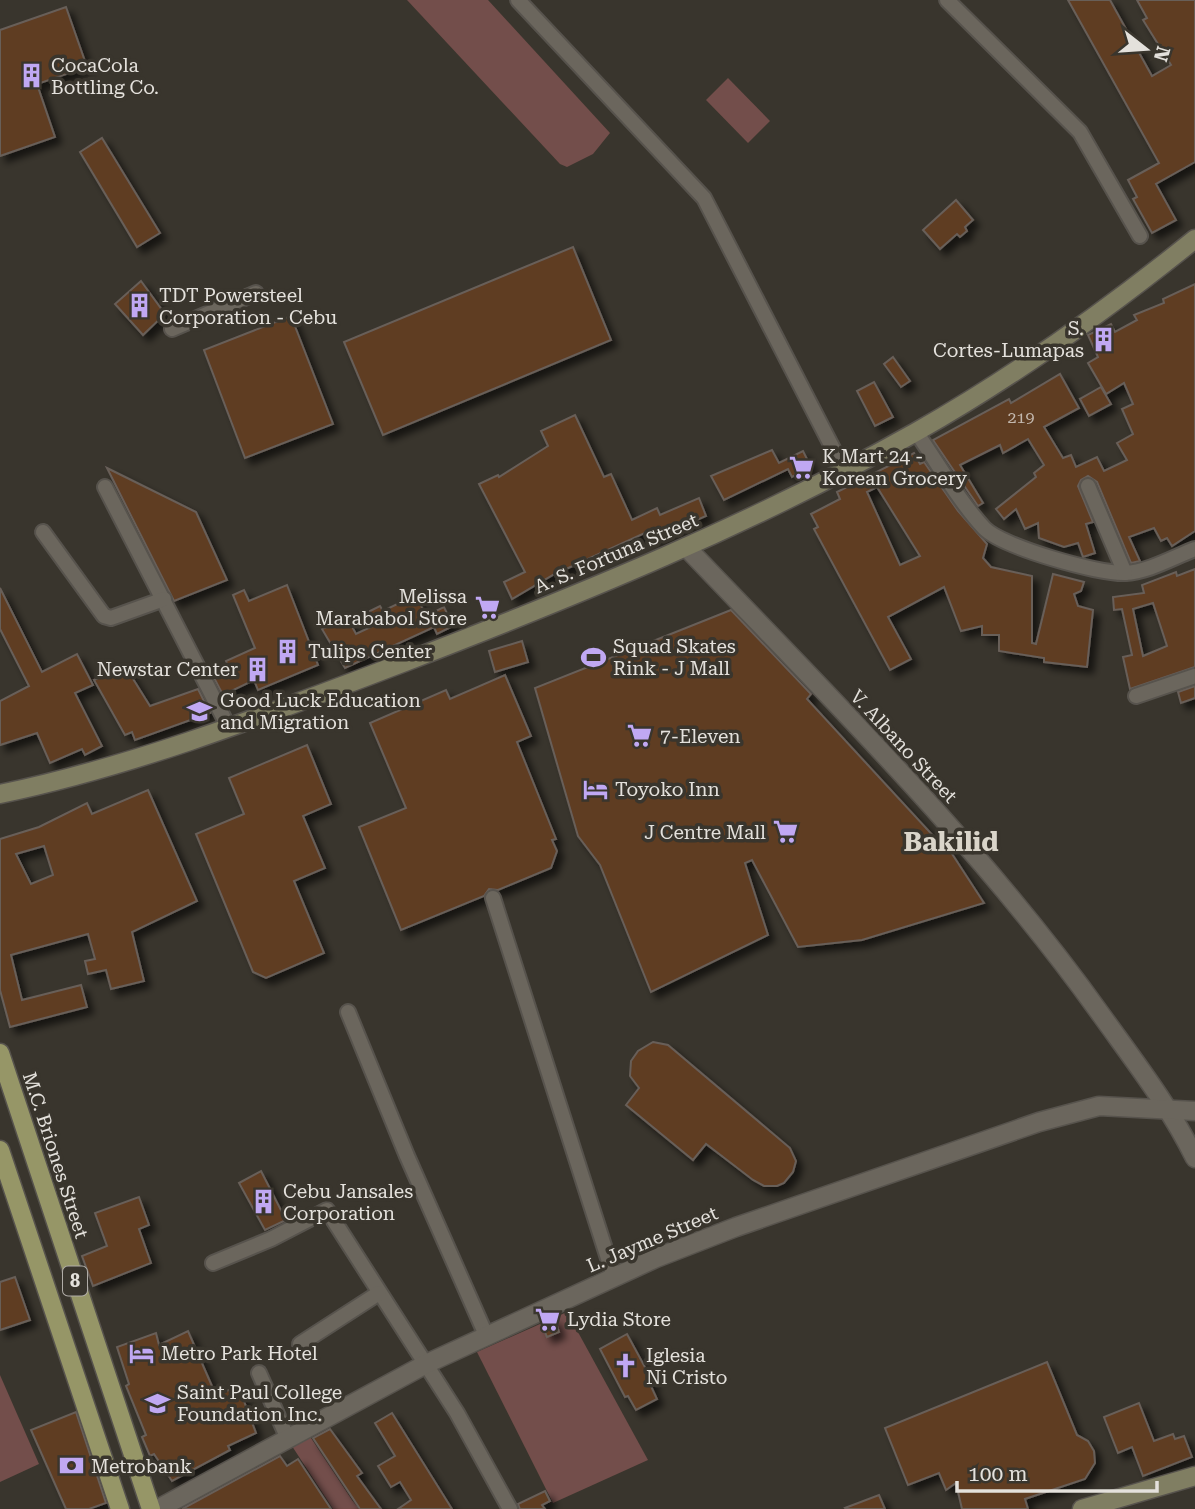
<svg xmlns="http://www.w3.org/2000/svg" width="1195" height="1509" viewBox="0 0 1195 1509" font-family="'Roboto Serif',serif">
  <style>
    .green { fill: #734e4b }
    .building { fill: #5f3c24; stroke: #685f59; stroke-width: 2; fill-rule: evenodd; filter: url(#shadow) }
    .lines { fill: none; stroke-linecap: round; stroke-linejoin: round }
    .minor-casing { stroke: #57534d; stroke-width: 18 }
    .tertiary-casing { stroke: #57534d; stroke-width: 21 }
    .secondary-casing { stroke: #57534d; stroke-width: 21 }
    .primary-casing { stroke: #57534d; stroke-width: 21 }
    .minor { stroke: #6b665d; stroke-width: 14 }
    .tertiary { stroke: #6b665d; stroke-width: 18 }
    .secondary { stroke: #807e62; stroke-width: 18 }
    .primary { stroke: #969667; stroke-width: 18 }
    .labels { text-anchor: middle; stroke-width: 7; stroke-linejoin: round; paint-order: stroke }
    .number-label { font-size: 16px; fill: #c3b8ae }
    .shield { fill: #39352d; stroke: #b1ada8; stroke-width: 2 }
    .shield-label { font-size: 18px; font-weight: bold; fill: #e4e1dc }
    .poi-label { font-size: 19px; fill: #e4e1dc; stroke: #39352d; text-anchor: start }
    .street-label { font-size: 19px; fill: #e4e1dc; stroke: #39352d }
    .district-label { font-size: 26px; font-weight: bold; fill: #dad5ca; stroke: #39352d }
  </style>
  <defs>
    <filter id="shadow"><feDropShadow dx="6" dy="6" stdDeviation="3.5" flood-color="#0009"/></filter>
  </defs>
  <rect width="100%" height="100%" fill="#39352d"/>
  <g class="green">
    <path d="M407,0H488L610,133L593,154L567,167L560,164Z"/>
    <path d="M728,78L770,121L748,143L706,100Z"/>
    <path d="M567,1312L648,1460L553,1503L477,1352Z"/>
    <path d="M0,1375L39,1464L0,1482Z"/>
    <path d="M307,1432L352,1500L359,1509H333L290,1443Z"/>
  </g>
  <g class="building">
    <path d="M1068,0H1110L1152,76L1171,65L1143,20L1147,18L1137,0H1195V162L1156,184L1176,220L1152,233L1133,199L1137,197L1128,180L1159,163Z"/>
    <path d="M66,7L87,67L37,84L55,137L0,156V30Z"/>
    <path d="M102,138L160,233L137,247L80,152Z"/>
    <path d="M956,200L973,220L965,227L967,231L960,237L957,234L940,249L923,230Z"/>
    <path d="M573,247L611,340L383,435L344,342Z"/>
    <path d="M141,281L165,314L143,335L115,304Z"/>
    <path d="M1195,284V531L1172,546L1167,538L1161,541L1154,528L1129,537L1140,561L1131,563L1097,482L1088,476L1081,480L1078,486L1093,522L1086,524L1095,553L1083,557L1078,543L1064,547L1039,538L1038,523L1025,529L1016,509L1004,519L996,509L1036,477L1034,473L1044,465L1028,439L1003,453L1000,445L960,465L983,503L978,506L933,440L1009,399L1011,403L1060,374L1079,408L1044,427L1063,458L1071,455L1076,467L1097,457L1104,471L1127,460L1117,443L1133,434L1122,409L1133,404L1124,383L1106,394L1088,363L1098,357L1088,335L1111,324L1115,332L1137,320L1134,315L1164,303L1163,299Z"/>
    <path d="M291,316L333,424L245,458L204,350Z"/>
    <path d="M893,357L910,381L901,387L884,364Z"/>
    <path d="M874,382L893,417L875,426L857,391Z"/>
    <path d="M1101,387L1111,404L1089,416L1080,399Z"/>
    <path d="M575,415L604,477L611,474L632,520L657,508L660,515L699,498L706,516L653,539L649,531L553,575L512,599L504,582L525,572L479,484L498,475L499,477L548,446L541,431Z"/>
    <path d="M772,450L779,463L803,451L811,467L792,477L788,469L724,500L711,476Z"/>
    <path d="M914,453L920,464L924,462L958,511L987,544L983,558L991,567L1032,576V643L1036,644L1053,574L1084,582L1081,591L1074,594L1078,606L1093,610L1087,667L1044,662V658L999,651V635H982V626L961,631L944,587L888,617L911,659L890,670L814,529L818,527L811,514L840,499L837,492ZM877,487L920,556L900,565L867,492Z"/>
    <path d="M107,468L196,512L227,580L174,601Z"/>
    <path d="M1195,569V667L1130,689L1123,657L1132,655L1122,609L1114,610L1113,597L1144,593L1142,585L1176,572L1177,576ZM1153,603L1167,646L1143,656L1133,609Z"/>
    <path d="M287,585L318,665L258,690L254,680L223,695L211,672L227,664L226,661L255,648L233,595L244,590L249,601Z"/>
    <path d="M0,588L42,672L77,654L93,685L75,693L102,746L85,755L82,749L50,763L37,733L0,745V701L29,686L0,629Z"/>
    <path d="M416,595L426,616L444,607L453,626L437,634L434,627L345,668L322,629L347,617L356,634L375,625L368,612L380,606L383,611Z"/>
    <path d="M731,610L811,694L807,699L937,840H943L984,903L862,940L798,947L752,860L745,863L768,935L651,992L600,865L578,836L535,688Z"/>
    <path d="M522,641L528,662L495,672L489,651Z"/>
    <path d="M125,666L150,706L198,689L210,713L135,740L132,732L125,735L94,680Z"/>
    <path d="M505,675L531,736L517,742L556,839L552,840L557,851L551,868L498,890L489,889L484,896L401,930L359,827L406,808L370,723L446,690L450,699Z"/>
    <path d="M1195,686V698L1181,703L1178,692Z"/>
    <path d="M307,745L331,804L303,816L325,868L294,881L324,953L266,978L253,972L196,834L244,814L229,778Z"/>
    <path d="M148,790L197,901L132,932L144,981L111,989L106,970L88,974L85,961L95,959L88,934L11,955L22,1000L81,985L87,1007L10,1027L0,990V839L39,827L87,803L92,814ZM44,846L53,875L31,884L16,854Z"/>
    <path d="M653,1042L668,1045L790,1148L796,1161L793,1172L784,1183L777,1186H764L753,1180L706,1144L693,1160L626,1105L639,1088L630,1076L631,1061L638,1051Z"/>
    <path d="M261,1171L286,1220L265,1230L239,1183Z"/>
    <path d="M139,1197L149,1225L139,1229L151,1263L93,1286L82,1256L107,1246L95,1213Z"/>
    <path d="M15,1277L30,1320L0,1330V1282Z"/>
    <path d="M554,1318L559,1332L547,1337L541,1323Z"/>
    <path d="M188,1331L215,1393L239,1388L256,1433L228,1446L230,1450L172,1481L154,1454L150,1456L142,1437L146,1435L126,1386L129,1384L117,1347L156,1333L159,1345Z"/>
    <path d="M627,1334L653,1382L650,1384L657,1399L636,1410L628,1396L625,1397L600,1349Z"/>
    <path d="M1047,1362L1077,1435L1088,1441L1094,1451L1095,1463L1085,1479L1025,1499L1028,1509H962L956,1483L946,1490L939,1473L908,1485L885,1428Z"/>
    <path d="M1139,1403L1154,1441L1173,1434L1175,1439L1184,1436L1192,1457L1143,1476L1132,1447L1118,1453L1104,1417Z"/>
    <path d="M76,1412L106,1503L89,1509H66L31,1430Z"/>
    <path d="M392,1413L452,1509H398L411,1500L400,1482L391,1487L378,1466L395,1456L375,1423Z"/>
    <path d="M330,1429L362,1473L357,1476L381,1509H360L313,1438Z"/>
    <path d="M280,1456L287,1466L298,1459L331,1509H182Z"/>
    <path d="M545,1491L550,1501L542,1505L545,1509H520L518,1504Z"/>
    <path d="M879,1495L885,1509H846L845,1508Z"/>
  </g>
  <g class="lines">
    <defs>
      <g id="minor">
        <path d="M518,0L704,198L844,470"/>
        <path d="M947,0L1080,132L1140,236"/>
        <path d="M172,329L256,293"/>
        <path d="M916,432C938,463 958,500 984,528C1002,547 1098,574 1125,573C1148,572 1174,557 1195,549"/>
        <path d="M1088,486L1125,573"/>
        <path d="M105,487L228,726"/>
        <path d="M43,532L104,616L111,618L164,599"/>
        <path d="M1136,696L1195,676"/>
        <path d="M493,898L614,1277"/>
        <path d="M348,1012L407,1156L486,1335"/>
        <path d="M213,1263L271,1239L327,1210L457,1413L510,1509"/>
        <path d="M300,1344L379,1293"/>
        <path d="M259,1373L288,1439"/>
      </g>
      <g id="tertiary">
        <path d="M686,547C830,698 980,845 1102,1016C1135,1062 1170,1107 1195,1158"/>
        <path d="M158,1509L426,1364L656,1258L736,1227L1039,1122L1099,1106L1195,1111"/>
      </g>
      <g id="secondary">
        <path d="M0,794C139,765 273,712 405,662C579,595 753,524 916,432C1015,376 1107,310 1195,239"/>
        <path d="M1082,1509L1195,1476"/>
      </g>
      <g id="primary">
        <path d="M0,1053L151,1509"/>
        <path d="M0,1150L120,1509"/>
      </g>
    </defs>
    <use href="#minor" class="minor-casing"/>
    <use href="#tertiary" class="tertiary-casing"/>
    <use href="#secondary" class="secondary-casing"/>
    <use href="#primary" class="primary-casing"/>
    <use href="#minor" class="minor"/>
    <use href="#tertiary" class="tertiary"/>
    <use href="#secondary" class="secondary"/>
    <use href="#primary" class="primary"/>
  </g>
  <defs>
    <symbol id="building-bare" viewBox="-9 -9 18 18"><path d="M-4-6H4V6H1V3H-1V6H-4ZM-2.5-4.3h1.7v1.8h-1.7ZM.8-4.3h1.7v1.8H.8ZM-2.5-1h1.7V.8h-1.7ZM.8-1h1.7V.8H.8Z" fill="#c0a8f3" stroke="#39352d" stroke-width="2.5" paint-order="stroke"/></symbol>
    <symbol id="supermarket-bare" viewBox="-9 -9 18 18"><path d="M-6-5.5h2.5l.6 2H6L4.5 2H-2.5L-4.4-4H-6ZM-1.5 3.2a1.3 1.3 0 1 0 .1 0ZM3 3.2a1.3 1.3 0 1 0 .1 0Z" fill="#c0a8f3" stroke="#39352d" stroke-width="2.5" paint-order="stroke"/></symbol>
    <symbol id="stadium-bare" viewBox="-9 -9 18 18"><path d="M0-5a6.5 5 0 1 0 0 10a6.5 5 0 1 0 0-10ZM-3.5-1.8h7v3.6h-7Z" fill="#c0a8f3" stroke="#39352d" stroke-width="2.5" paint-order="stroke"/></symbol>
    <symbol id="school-bare" viewBox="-9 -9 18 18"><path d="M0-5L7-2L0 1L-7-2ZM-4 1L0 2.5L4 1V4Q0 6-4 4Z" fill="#c0a8f3" stroke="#39352d" stroke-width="2.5" paint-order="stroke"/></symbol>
    <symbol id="hotel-bare" viewBox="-9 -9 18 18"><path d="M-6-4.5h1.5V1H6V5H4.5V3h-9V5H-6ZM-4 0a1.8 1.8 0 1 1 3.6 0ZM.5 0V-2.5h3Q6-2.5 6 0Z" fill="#c0a8f3" stroke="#39352d" stroke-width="2.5" paint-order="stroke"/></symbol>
    <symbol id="church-bare" viewBox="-9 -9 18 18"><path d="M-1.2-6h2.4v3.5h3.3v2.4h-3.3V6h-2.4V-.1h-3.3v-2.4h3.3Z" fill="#c0a8f3" stroke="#39352d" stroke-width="2.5" paint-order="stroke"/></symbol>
    <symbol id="university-bare" viewBox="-9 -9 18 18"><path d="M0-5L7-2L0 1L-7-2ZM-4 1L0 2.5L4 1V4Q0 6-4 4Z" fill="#c0a8f3" stroke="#39352d" stroke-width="2.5" paint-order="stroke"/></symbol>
    <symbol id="bank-bare" viewBox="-9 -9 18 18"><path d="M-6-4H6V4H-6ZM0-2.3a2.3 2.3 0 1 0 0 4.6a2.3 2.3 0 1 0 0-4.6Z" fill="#c0a8f3" stroke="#39352d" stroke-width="2.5" paint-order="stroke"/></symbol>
  </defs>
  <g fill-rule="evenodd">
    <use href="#building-bare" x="14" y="58" width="35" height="35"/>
    <use href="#building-bare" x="122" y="288" width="35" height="35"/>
    <use href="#building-bare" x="1086" y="322" width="35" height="35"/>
    <use href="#supermarket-bare" x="784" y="450" width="35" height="35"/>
    <use href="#supermarket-bare" x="470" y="590" width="35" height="35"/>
    <use href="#building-bare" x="270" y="634" width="35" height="35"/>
    <use href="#stadium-bare" x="576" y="640" width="35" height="35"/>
    <use href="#building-bare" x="240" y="652" width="35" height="35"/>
    <use href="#school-bare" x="182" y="694" width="35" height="35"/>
    <use href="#supermarket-bare" x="622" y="718" width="35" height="35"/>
    <use href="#hotel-bare" x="578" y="772" width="35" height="35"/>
    <use href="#supermarket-bare" x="768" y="814" width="35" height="35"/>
    <use href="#building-bare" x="246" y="1184" width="35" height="35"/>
    <use href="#supermarket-bare" x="530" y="1302" width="35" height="35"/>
    <use href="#hotel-bare" x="124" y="1336" width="35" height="35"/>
    <use href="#church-bare" x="608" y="1348" width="35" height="35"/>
    <use href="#university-bare" x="140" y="1386" width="35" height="35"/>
    <use href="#bank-bare" x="54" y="1448" width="35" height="35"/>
  </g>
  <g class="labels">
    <g class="number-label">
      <text x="1021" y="423">219</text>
    </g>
    <rect class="shield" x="63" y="1266.5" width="24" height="29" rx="5"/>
    <g class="shield-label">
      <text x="75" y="1287">8</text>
    </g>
    <g class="poi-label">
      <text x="51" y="72">CocaCola<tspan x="51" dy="22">Bottling Co.</tspan></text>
      <text x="159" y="302">TDT Powersteel<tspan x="159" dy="22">Corporation - Cebu</tspan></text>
      <text x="1084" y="335" text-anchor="end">S.<tspan x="1084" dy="22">Cortes-Lumapas</tspan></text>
      <text x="822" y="463">K Mart 24 -<tspan x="822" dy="22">Korean Grocery</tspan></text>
      <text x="467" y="603" text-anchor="end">Melissa<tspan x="467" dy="22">Marababol Store</tspan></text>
      <text x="613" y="653">Squad Skates<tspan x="613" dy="22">Rink - J Mall</tspan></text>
      <text x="308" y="658">Tulips Center</text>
      <text x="238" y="676" text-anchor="end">Newstar Center</text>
      <text x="220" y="707">Good Luck Education<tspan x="220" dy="22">and Migration</tspan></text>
      <text x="660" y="743">7-Eleven</text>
      <text x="615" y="796">Toyoko Inn</text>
      <text x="766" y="839" text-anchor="end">J Centre Mall</text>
      <text x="283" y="1198">Cebu Jansales<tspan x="283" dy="22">Corporation</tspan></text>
      <text x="567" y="1326">Lydia Store</text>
      <text x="161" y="1360">Metro Park Hotel</text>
      <text x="646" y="1362">Iglesia<tspan x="646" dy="22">Ni Cristo</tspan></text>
      <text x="177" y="1399">Saint Paul College<tspan x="177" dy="22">Foundation Inc.</tspan></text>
      <text x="91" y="1473">Metrobank</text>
    </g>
    <g class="street-label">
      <text transform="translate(616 553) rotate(-23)" y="7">A. S. Fortuna Street</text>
      <text transform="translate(904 746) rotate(47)" y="7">V. Albano Street</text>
      <text transform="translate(56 1155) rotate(72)" y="7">M.C. Briones Street</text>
      <text transform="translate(652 1239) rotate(-23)" y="7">L. Jayme Street</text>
    </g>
    <g class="district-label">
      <text x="951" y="851">Bakilid</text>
    </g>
  </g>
  <g transform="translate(1146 49) rotate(107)" stroke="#39352d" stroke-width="5" paint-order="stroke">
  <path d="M0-5L12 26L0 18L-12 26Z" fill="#e4e1dc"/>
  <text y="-10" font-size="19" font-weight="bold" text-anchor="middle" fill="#e4e1dc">N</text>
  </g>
  <path d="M957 1481v10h200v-10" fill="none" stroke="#e4e1dc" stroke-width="3.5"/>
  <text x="968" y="1481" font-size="21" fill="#e4e1dc" stroke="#39352d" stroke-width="5" paint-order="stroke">100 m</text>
</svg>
